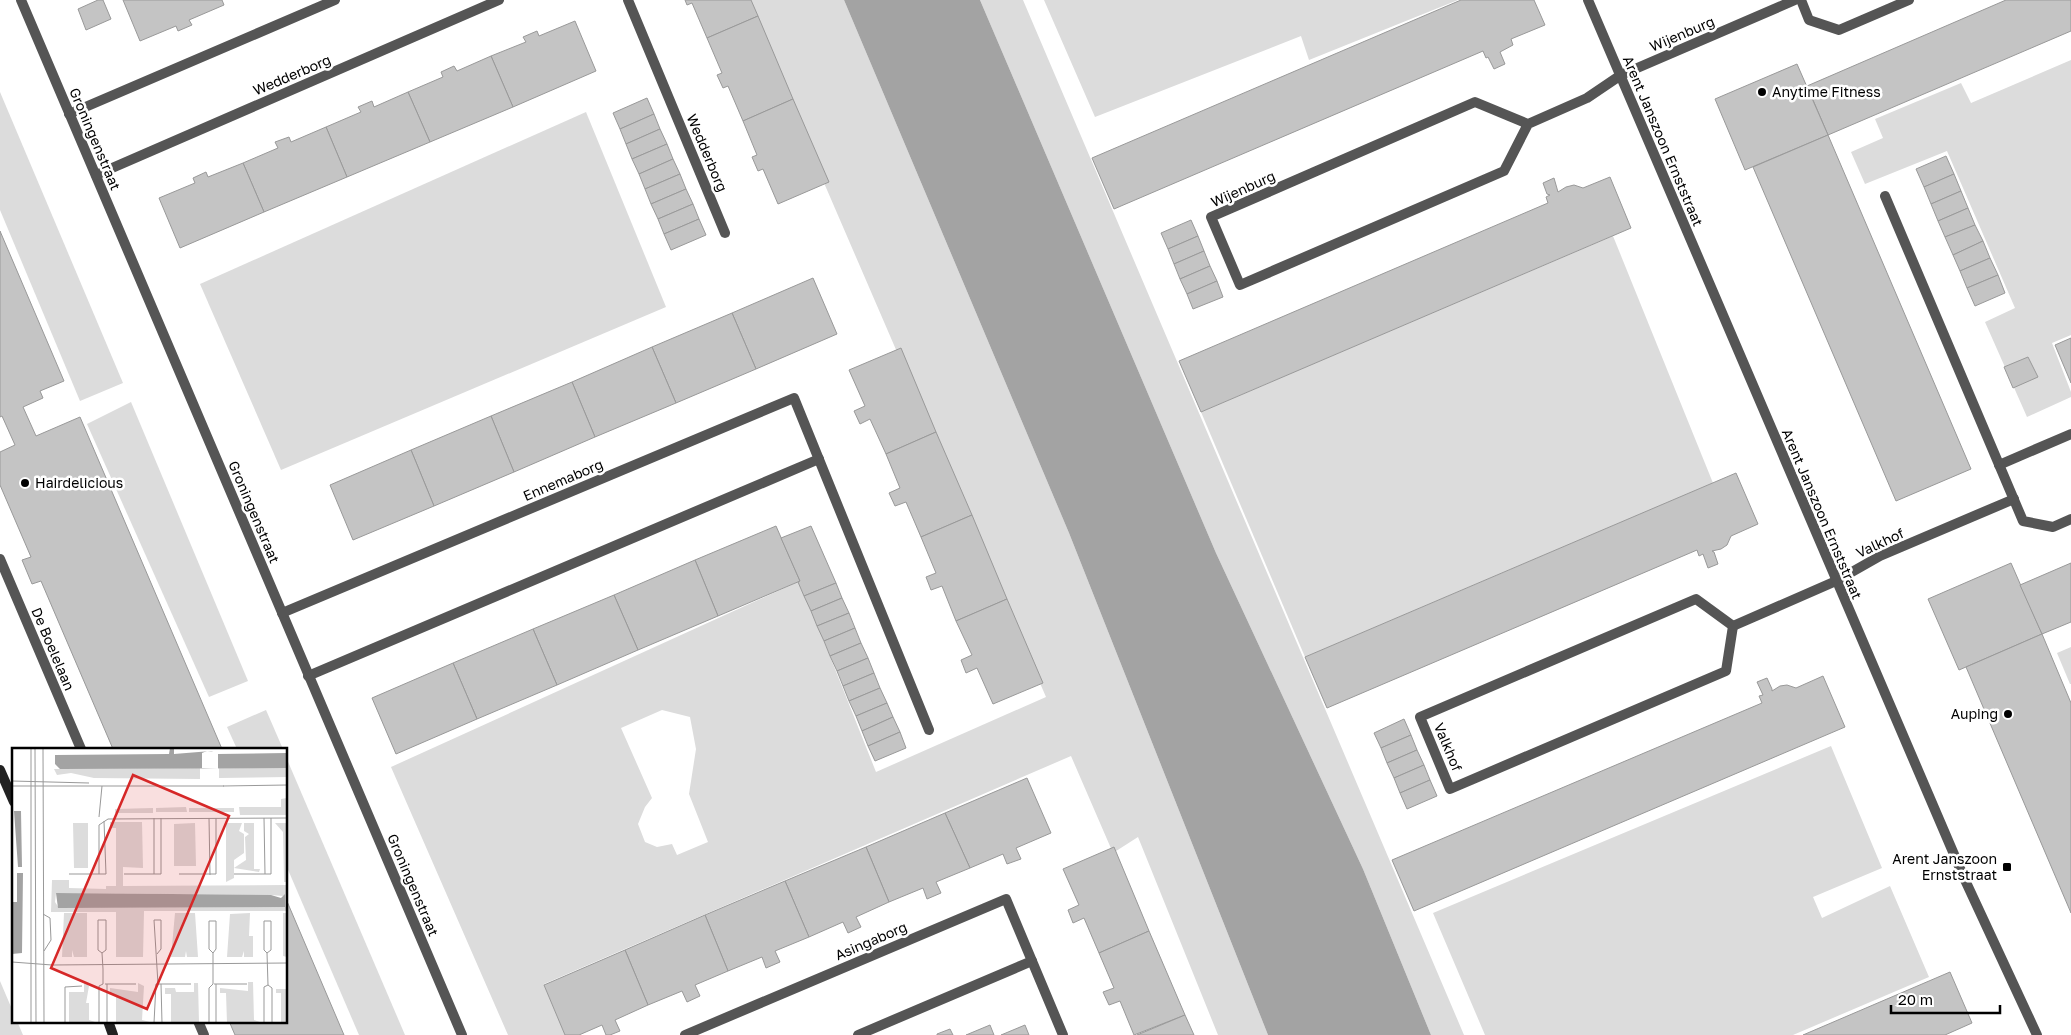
<svg xmlns="http://www.w3.org/2000/svg" width="2071" height="1035" viewBox="0 0 2071 1035" font-family="'Golos Text',sans-serif">
  <style>
    .green { fill: #dcdcdc; fill-rule: evenodd }
    .water { fill: #a3a3a3 }
    .building { fill: #c4c4c4; stroke: #999 }
    .lines { fill: none; stroke-linecap: round; stroke-linejoin: round }
    .service { stroke: #555; stroke-width: 10 }
    .minor { stroke: #555; stroke-width: 10 }
    .tertiary { stroke: #555; stroke-width: 10 }
    .secondary { stroke: #222; stroke-width: 10 }
    .poi-dot { fill: #000; stroke: #fff; stroke-width: 2 }
    .labels { text-anchor: middle; stroke-width: 5; stroke-linejoin: round; paint-order: stroke }
    .street-label { font-size: 14px; fill: #000; stroke: #fff }
    .poi-label { font-size: 14px; fill: #000; stroke: #fff; text-anchor: start }
    .inset-road { fill: none; stroke: #999; stroke-width: 1 }
    .view { fill: #d62828; fill-opacity: 0.15; stroke: #d62828; stroke-width: 2.5 }
    .inset-edge { fill: none; stroke: #000; stroke-width: 2.5 }
  </style>
  <rect width="100%" height="100%" fill="#fff"/>
  <g class="green">
    <path d="M745,0H844L1069,533L1268,1035H1218L1138,837L1113,853L1071,756L544,984L565,1035H508L391,767L800,581L876,772L1046,697ZM662,710L690,717L696,749L689,794L708,842L677,855L672,844L657,847L645,842L638,824L645,807L652,798L621,728Z"/>
    <path d="M980,0H1023L1464,1035H1431L1363,869L1216,553Z"/>
    <path d="M1044,0H1458L1309,60L1301,36L1095,117Z"/>
    <path d="M2071,60V335L2052,343L2071,392V397L2027,417L1985,322L2015,308L1947,151L1865,184L1851,152L1883,138L1875,119L1961,83L1971,103Z"/>
    <path d="M0,92L123,383L80,401L0,210Z"/>
    <path d="M586,112L666,307L281,470L200,284Z"/>
    <path d="M1613,236L1713,483L1305,657L1201,412Z"/>
    <path d="M131,402L248,681L209,697L87,424Z"/>
    <path d="M2071,647V684H2070L2057,653Z"/>
    <path d="M266,710L283,749H237L227,727Z"/>
    <path d="M1831,746L1882,868L1813,897L1822,918L1890,886L1929,977L1793,1035H1485L1433,913Z"/>
    <path d="M286,757L405,1035H359L286,865Z"/>
    <path d="M0,981L14,1014V1021H17L23,1035H0Z"/>
  </g>
  <path class="water" d="M844,0H980L1216,553L1363,869L1431,1035H1268L1069,533Z"/>
  <g class="building">
    <path d="M98,0H103L111,19L86,30L78,9Z"/>
    <path d="M123,0H222L224,5L189,20L192,25L178,31L176,26L140,41Z"/>
    <path d="M685,0H751L758,16L707,38L692,3L687,5Z"/>
    <path d="M1461,0H1534L1545,25L1511,39L1513,45L1500,52L1505,64L1494,69L1488,57L1486,58L1483,51L1114,209L1092,158Z"/>
    <path d="M2006,0H2071V31L1828,135L1807,86Z"/>
    <path d="M758,16L793,99L743,121L728,86L723,88L717,75L722,73L707,38Z"/>
    <path d="M575,21L596,71L513,107L491,56L526,42L523,37L537,31L539,36Z"/>
    <path d="M491,56L513,107L430,142L408,92L443,77L441,72L454,66L457,71Z"/>
    <path d="M1797,64L1828,135L1745,170L1715,99Z"/>
    <path d="M408,92L430,142L347,177L326,127L361,112L358,107L372,101L374,107Z"/>
    <path d="M647,98L654,114L620,129L613,113Z"/>
    <path d="M793,99L829,182L778,204L763,169L758,171L752,157L757,155L743,121Z"/>
    <path d="M654,114L660,129L626,144L620,129Z"/>
    <path d="M326,127L347,177L264,212L243,163L278,148L275,142L289,137L291,142Z"/>
    <path d="M660,129L667,144L632,159L626,144Z"/>
    <path d="M1828,135L1971,469L1896,501L1753,167Z"/>
    <path d="M667,144L673,159L639,174L632,159Z"/>
    <path d="M1946,156L1954,174L1924,187L1916,169Z"/>
    <path d="M673,159L680,174L645,189L639,174Z"/>
    <path d="M243,163L264,212L180,248L159,198L195,183L193,178L206,172L208,177Z"/>
    <path d="M680,174L686,189L651,204L645,189Z"/>
    <path d="M1954,174L1961,191L1931,204L1924,187Z"/>
    <path d="M1610,177L1631,228L1201,412L1179,361L1548,203L1546,197L1550,195L1547,194L1543,183L1554,178L1558,192L1566,187L1574,185L1583,188Z"/>
    <path d="M686,189L693,204L658,219L651,204Z"/>
    <path d="M1961,191L1968,208L1938,221L1931,204Z"/>
    <path d="M693,204L699,219L664,234L658,219Z"/>
    <path d="M1968,208L1975,225L1945,237L1938,221Z"/>
    <path d="M699,219L706,235L671,250L664,234Z"/>
    <path d="M1191,220L1198,236L1168,249L1161,233Z"/>
    <path d="M1975,225L1983,241L1953,255L1945,237Z"/>
    <path d="M0,231L64,381L40,391L43,398L23,407L36,436L80,417L222,749H113L41,581L32,584L22,560L31,557L0,485V452L15,445L2,416L0,417Z"/>
    <path d="M1198,236L1204,251L1174,264L1168,249Z"/>
    <path d="M1983,241L1990,258L1960,271L1953,255Z"/>
    <path d="M1204,251L1210,266L1180,279L1174,264Z"/>
    <path d="M1990,258L1998,275L1967,288L1960,271Z"/>
    <path d="M1210,266L1217,281L1187,294L1180,279Z"/>
    <path d="M1998,275L2005,293L1975,306L1967,288Z"/>
    <path d="M813,278L837,334L756,369L732,313Z"/>
    <path d="M1217,281L1223,297L1193,309L1187,294Z"/>
    <path d="M732,313L756,369L676,403L652,347Z"/>
    <path d="M2071,338V383L2055,345Z"/>
    <path d="M652,347L676,403L595,437L572,382Z"/>
    <path d="M901,348L936,432L886,454L870,419L860,424L854,411L865,406L849,370Z"/>
    <path d="M2028,357L2038,377L2013,388L2004,367Z"/>
    <path d="M572,382L595,437L514,472L491,416Z"/>
    <path d="M491,416L514,472L434,506L411,450Z"/>
    <path d="M936,432L972,515L921,537L906,502L895,506L889,493L900,488L886,454Z"/>
    <path d="M411,450L434,506L353,540L330,485Z"/>
    <path d="M1736,473L1758,524L1731,536L1727,545L1721,549L1712,551L1714,552L1718,564L1708,568L1703,554L1699,556L1697,550L1327,708L1305,657Z"/>
    <path d="M972,515L1007,599L956,621L942,586L931,590L926,577L936,573L921,537Z"/>
    <path d="M776,526L800,581L718,616L695,560Z"/>
    <path d="M811,526L836,583L804,596L798,582L800,581L781,538Z"/>
    <path d="M695,560L718,616L638,650L614,595Z"/>
    <path d="M2011,563L2042,634L1959,670L1928,599Z"/>
    <path d="M2071,563V622L2042,634L2020,585Z"/>
    <path d="M836,583L842,598L811,611L804,596Z"/>
    <path d="M614,595L638,650L557,685L533,629Z"/>
    <path d="M842,598L849,613L817,626L811,611Z"/>
    <path d="M1007,599L1043,683L993,704L977,668L966,673L961,660L972,655L956,621Z"/>
    <path d="M849,613L855,628L824,641L817,626Z"/>
    <path d="M855,628L861,643L830,656L824,641Z"/>
    <path d="M533,629L557,685L477,719L453,663Z"/>
    <path d="M2042,634L2071,703V913L1966,667Z"/>
    <path d="M861,643L868,658L837,671L830,656Z"/>
    <path d="M868,658L874,673L843,686L837,671Z"/>
    <path d="M453,663L477,719L396,754L372,698Z"/>
    <path d="M874,673L880,688L849,701L843,686Z"/>
    <path d="M1823,676L1845,727L1414,911L1392,860L1762,703L1759,696L1763,695L1757,682L1767,678L1772,689V691L1780,686L1787,685L1796,688Z"/>
    <path d="M880,688L887,703L856,716L849,701Z"/>
    <path d="M887,703L893,717L862,731L856,716Z"/>
    <path d="M893,717L900,732L868,746L862,731Z"/>
    <path d="M1404,719L1411,735L1381,748L1374,733Z"/>
    <path d="M900,732L906,748L875,761L868,746Z"/>
    <path d="M1411,735L1417,750L1387,763L1381,748Z"/>
    <path d="M1417,750L1424,765L1394,778L1387,763Z"/>
    <path d="M1424,765L1430,780L1400,793L1394,778Z"/>
    <path d="M1027,778L1051,833L1016,848L1021,859L1007,864L1003,854L970,868L945,813Z"/>
    <path d="M1430,780L1437,796L1407,809L1400,793Z"/>
    <path d="M945,813L970,868L936,882L941,893L927,899L923,888L889,902L866,847Z"/>
    <path d="M866,847L889,902L856,917L861,927L848,933L843,922L809,937L785,881Z"/>
    <path d="M1114,847L1149,931L1099,953L1084,918L1073,923L1068,910L1079,905L1063,869Z"/>
    <path d="M785,881L809,937L775,951L780,962L766,968L762,957L728,971L705,915Z"/>
    <path d="M286,899L344,1035H235L229,1021H286Z"/>
    <path d="M705,915L728,971L695,985L700,996L687,1002L682,991L648,1005L625,950Z"/>
    <path d="M1149,931L1185,1015L1134,1035L1120,1001L1109,1005L1103,992L1114,988L1099,953Z"/>
    <path d="M625,950L648,1005L615,1020L620,1031L610,1035H606L602,1025L579,1035H565L544,985Z"/>
    <path d="M1950,972L1972,1023L1945,1035H1803Z"/>
    <path d="M1185,1015L1194,1035H1137Z"/>
    <path d="M990,1025L994,1035H966Z"/>
    <path d="M1025,1025L1029,1035H1001Z"/>
    <path d="M950,1029L953,1035H937V1034Z"/>
  </g>
  <g class="lines">
    <g class="service">
      <path d="M0,559L81,749"/>
      <path d="M198,1021L204,1035"/>
    </g>
    <g class="minor">
      <path d="M21,0L462,1035"/>
      <path d="M628,0L725,233"/>
      <path d="M1801,0L1809,20L1839,30L1909,0"/>
      <path d="M69,114L335,0"/>
      <path d="M1528,124L1475,102L1211,217L1240,285L1504,171L1528,124L1587,98L1621,75L1795,0"/>
      <path d="M96,175L499,0"/>
      <path d="M1885,196L2023,521L2053,527L2071,519"/>
      <path d="M1999,465L2071,434"/>
      <path d="M1696,599L1733,626L1726,671L1450,789L1420,717Z"/>
      <path d="M282,613L794,398L929,730"/>
      <path d="M1733,626L1836,581L1880,556L2014,499"/>
      <path d="M308,676L819,459"/>
      <path d="M685,1035L1006,899L1063,1035"/>
      <path d="M858,1035L1032,961"/>
    </g>
    <path class="tertiary" d="M1588,0L1965,880L2037,1035"/>
    <g class="secondary">
      <path d="M0,770L14,802"/>
      <path d="M108,1021L113,1035"/>
    </g>
  </g>
  <g class="poi-dot">
    <circle cx="1762" cy="92" r="5"/>
    <circle cx="25" cy="483" r="5"/>
    <circle cx="2008" cy="714" r="5"/>
    <rect x="2002" y="862" width="10" height="10" rx="2.5"/>
  </g>
  <g class="labels">
    <g class="street-label">
      <text transform="translate(1682 34) rotate(-23)" y="5">Wijenburg</text>
      <text transform="translate(292 75) rotate(-23)" y="5">Wedderborg</text>
      <text transform="translate(95 139) rotate(67)" y="5">Groningenstraat</text>
      <text transform="translate(1663 141) rotate(67)" y="5">Arent Janszoon Ernststraat</text>
      <text transform="translate(707 153) rotate(67)" y="5">Wedderborg</text>
      <text transform="translate(1243 189) rotate(-24)" y="5">Wijenburg</text>
      <text transform="translate(563 480) rotate(-23)" y="5">Ennemaborg</text>
      <text transform="translate(254 512) rotate(67)" y="5">Groningenstraat</text>
      <text transform="translate(1822 514) rotate(67)" y="5">Arent Janszoon Ernststraat</text>
      <text transform="translate(1880 543) rotate(-25)" y="5">Valkhof</text>
      <text transform="translate(53 649) rotate(67)" y="5">De Boelelaan</text>
      <text transform="translate(1448 747) rotate(67)" y="5">Valkhof</text>
      <text transform="translate(413 885) rotate(67)" y="5">Groningenstraat</text>
      <text transform="translate(871 941) rotate(-23)" y="5">Asingaborg</text>
    </g>
    <g class="poi-label">
      <text x="1772" y="97">Anytime Fitness</text>
      <text x="35" y="488">Hairdelicious</text>
      <text x="1998" y="719" text-anchor="end">Auping</text>
      <text x="1997" y="864" text-anchor="end">Arent Janszoon<tspan x="1997" dy="16">Ernststraat</tspan></text>
    </g>
  </g>
  <g transform="translate(12 748)">
    <rect width="275" height="275" fill="#fff"/>
    <path d="M188,20V31L82,30L59,25L45,27L42,21ZM207,20H275V29L207,30ZM275,50V67H228L227,59H269V51ZM174,59L175,64H144V60ZM141,60V65H103V61ZM177,60H222V64H177ZM98,74H130L131,120L111,119V138L275,137V163H132L131,209H104V164H39L40,132H57V140L94,141V138H104V80H98ZM44,145L259,147L271,148L273,159L47,160L43,154ZM61,75H76V120H62ZM183,75L184,118H162V76ZM214,75H230L227,83L232,86V105L222,112V130L214,134ZM232,75H242V121H248L247,124L222,120L234,112L233,89L237,86L232,83ZM263,75H275V134H272L271,84ZM52,165H75V209H62L60,202V209H50ZM163,165H183L186,209H175L174,203L173,209H159ZM238,165L237,188H241V209H232V203L230,209H215L218,166ZM271,165H275V209L271,208ZM72,234L77,238L74,255H77V272L83,274L57,275V244H72ZM236,234H241L242,272L248,274L215,275L214,245H208V240L236,243ZM126,235L132,238L130,272L138,274L104,275V246H98V240L126,244ZM182,235H186L187,274L159,275V246H153V240H163L164,244H182ZM264,241H274V275H269V245H264Z" fill="#dcdcdc" fill-rule="evenodd"/>
    <path d="M158,0H162V6L199,3L206,6L275,5V20L48,21L43,16V7L157,6ZM2,63H9L10,119H6ZM5,125H11L10,205L0,206V154H5ZM44,145L259,147L269,150L273,146V159L46,160Z" fill="#a3a3a3"/>
    <path d="M195,3L206,4V21L190,20V5Z" fill="#fff"/>
    <path class="inset-road" d="M19,0V275M23,0L24,275M31,0L32,275M0,33L77,35M0,38H212M211,38L275,37M87,69L90,38M142,70V126M197,70L198,127M252,70L253,126M57,126H94L92,73M87,126V77L96,71L275,70M112,126H149V70M167,126H204V70M222,126H259V70M31,166L38,170L39,192L32,203M255,205L259,202V173H252V202L255,205L256,237L260,240V275M145,206L149,201V172H142L146,236M0,214L40,217L275,215M93,236H124M149,236L150,275M202,236H235M204,236V275M53,275V239L70,238M87,275V238L91,236V221L90,205L86,202V172H94V202L90,205M95,275V236M142,275L144,236H179M197,275V240L201,236V205L204,201V173H197V201L201,205M252,275V239L256,237"/>
    <path class="view" d="M121,27L217,68L135,261L39,220Z"/>
    <rect width="275" height="275" class="inset-edge"/>
  </g>
  <path d="M1891 1005v8h109v-8" fill="none" stroke="#000000" stroke-width="2.5"/>
  <text x="1898" y="1005" font-size="15" fill="#000000" stroke="#ffffff" stroke-width="4" paint-order="stroke">20 m</text>
</svg>
